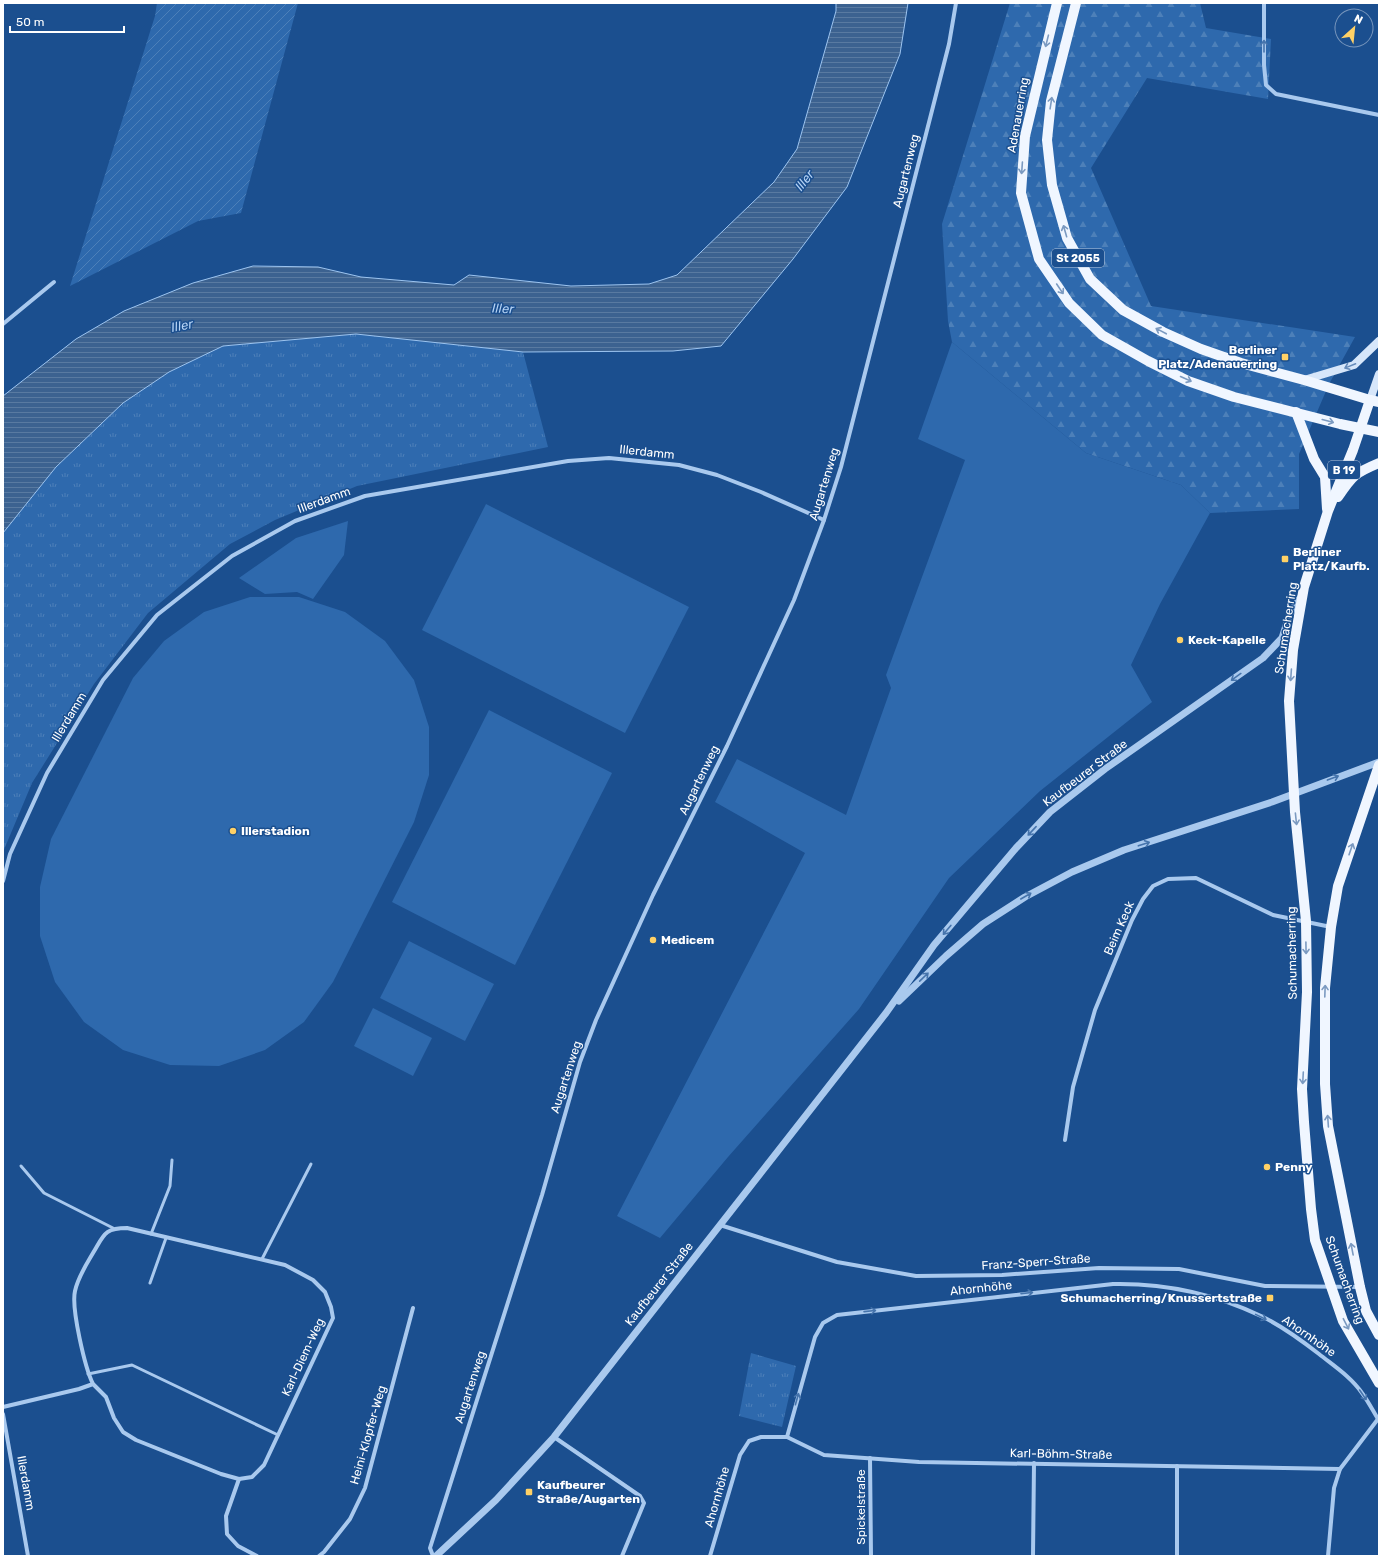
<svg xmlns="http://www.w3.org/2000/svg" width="1382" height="1559" viewBox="0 0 1382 1559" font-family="Rubik,sans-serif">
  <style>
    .grass { fill: #2e69ad }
    .forest { fill: url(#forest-firs) }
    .park { fill: url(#park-tufts) }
    .garden { fill: url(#garden-furrows) }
    .water { fill: url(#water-rules); stroke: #9cc4f0 }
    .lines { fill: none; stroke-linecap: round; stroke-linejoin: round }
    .service { stroke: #a9c9ee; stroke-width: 3 }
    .minor { stroke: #a9c9ee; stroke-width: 4 }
    .tertiary { stroke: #a9c9ee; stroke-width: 7 }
    .secondary { stroke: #d6e6fa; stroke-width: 8 }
    .primary { stroke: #f0f6ff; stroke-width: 10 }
    .oneway { stroke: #7b9ac1 }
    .oneway2 { stroke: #4674ac }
    .oneway3 { stroke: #668bba }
    .poi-dot { fill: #ffd166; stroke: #1b4f8f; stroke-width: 1.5 }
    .labels { text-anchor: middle; stroke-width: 3; stroke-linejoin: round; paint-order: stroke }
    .shield { fill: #1b4f8f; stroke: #bbcadd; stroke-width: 1 }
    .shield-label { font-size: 11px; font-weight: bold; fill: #fff }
    .street-label { font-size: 12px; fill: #fff; stroke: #1b4f8f }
    .poi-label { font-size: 12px; font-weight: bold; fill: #fff; stroke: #1b4f8f; text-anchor: start }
    .water-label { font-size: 13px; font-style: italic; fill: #b5d3f5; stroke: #1b4f8f }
  </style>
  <defs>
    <pattern id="forest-firs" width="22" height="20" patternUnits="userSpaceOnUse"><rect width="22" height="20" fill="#2e69ad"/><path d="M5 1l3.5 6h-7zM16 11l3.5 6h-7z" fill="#4d80b9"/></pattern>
    <pattern id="park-tufts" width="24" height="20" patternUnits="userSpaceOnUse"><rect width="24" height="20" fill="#2e69ad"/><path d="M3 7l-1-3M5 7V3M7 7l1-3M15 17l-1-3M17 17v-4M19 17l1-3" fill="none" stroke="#4d80b9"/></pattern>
    <pattern id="garden-furrows" width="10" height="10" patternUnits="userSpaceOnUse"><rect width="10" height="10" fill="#2e69ad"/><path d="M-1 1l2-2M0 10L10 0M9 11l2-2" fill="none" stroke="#4d80b9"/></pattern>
    <pattern id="water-rules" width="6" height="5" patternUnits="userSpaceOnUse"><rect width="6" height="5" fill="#3c6290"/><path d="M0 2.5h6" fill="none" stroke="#597aa1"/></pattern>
  </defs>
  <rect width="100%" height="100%" fill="#1b4f8f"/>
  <g class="grass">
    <path d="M952,342L1086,453L1181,485L1210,513L1160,604L1131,665L1152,702L1040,791L949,878L859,1009L728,1157L660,1238L617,1216L805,853L715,802L737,759L846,815L891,688L886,675L965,460L918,439Z"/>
    <path d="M486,504L689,607L625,733L422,630Z"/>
    <path d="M348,521L344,555L313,599L297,592L265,594L239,578L296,538Z"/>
    <path d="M250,597H299L345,612L385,641L414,680L429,727V775L414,822L333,982L304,1022L265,1050L219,1066L170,1065L123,1050L84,1022L55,982L40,936V887L51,839L133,678L164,641L204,612Z"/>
    <path d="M489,710L612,773L515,965L392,902Z"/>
    <path d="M409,941L494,984L465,1041L380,998Z"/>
    <path d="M373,1008L432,1038L413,1076L354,1046Z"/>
  </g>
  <path class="forest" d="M1010,3H1200L1206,28L1271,39L1268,99L1147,78L1091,168L1151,306L1355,337L1329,384L1299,454V509L1210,513L1181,485L1086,453L952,342L948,321L942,224Z"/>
  <g class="park">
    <path d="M356,334L523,352L548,447L357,486L275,520L230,544L148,613L94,684L32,783L3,852V533L56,467L123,403L169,372L223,346Z"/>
    <path d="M751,1353L796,1366L782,1427L739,1416Z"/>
  </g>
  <path class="garden" d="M157,3H298L241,213L198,221L70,286L155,16Z"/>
  <path class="water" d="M836,3H908L900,54L847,187L793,259L721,346L673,351L523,352L356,334L223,346L169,372L123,403L56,467L3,533V396L76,339L124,311L193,283L253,266L318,267L361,277L454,285L469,275L571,286L649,284L677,275L774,182L797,149L836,11Z"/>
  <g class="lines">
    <g class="service">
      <path d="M21,1166L44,1193L113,1228"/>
      <path d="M151,1234L170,1186L172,1160"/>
      <path d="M262,1259L311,1164"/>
      <path d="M150,1283L166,1238"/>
      <path d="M88,1374L132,1365L278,1435"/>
    </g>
    <g class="minor">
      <path d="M1264,3V65L1266,85L1276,94L1379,115"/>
      <path d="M3,324L54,282"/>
      <path d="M3,881L10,854L47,773L103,680L157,615L232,556L295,521L365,496L568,461L609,458L679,465L717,475L761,492L824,520"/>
      <path d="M1065,1140L1073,1087L1095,1010L1132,920L1143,899L1153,886L1168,879L1196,878L1273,915L1331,927"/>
      <path d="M720,1225L837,1262L916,1276L1002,1275L1099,1268L1179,1269L1265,1286L1360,1287"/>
      <path d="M3,1407L79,1389L93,1384C85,1368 71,1308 75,1291C78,1277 86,1265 93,1253C104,1235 104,1228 127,1228L285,1265L313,1280L325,1292L331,1307L333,1318L264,1465L252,1477L239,1479L221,1474L136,1440L123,1432L114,1418L106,1397L93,1384"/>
      <path d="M3,1414L28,1556"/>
      <path d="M554,1437L640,1496L644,1503L622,1556"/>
      <path d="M787,1437L815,1337L823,1323L837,1315L1113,1284C1164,1283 1215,1294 1261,1316C1282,1326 1301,1340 1319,1354C1334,1366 1351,1377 1362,1393C1368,1401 1373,1411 1378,1419"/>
      <path d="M870,1458L871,1556"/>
      <path d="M239,1479L226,1516L227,1534L238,1546L257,1556"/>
      <path d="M319,1556L324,1552L350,1519L365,1488L413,1308"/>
      <path d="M433,1556L430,1548L542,1195L580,1062L596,1020L653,895L727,746L794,600L824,520L841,467L949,44L956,3"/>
      <path d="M710,1556L740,1455L749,1441L761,1437H787L824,1455L919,1462L1340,1469"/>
      <path d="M1033,1556L1034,1463"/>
      <path d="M1177,1556V1466"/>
      <path d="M1328,1556L1334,1488L1340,1469L1378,1419"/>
    </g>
    <g class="tertiary">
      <path d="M899,1001L946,956L983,924L1025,897L1072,872L1124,850L1272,802L1379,762"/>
      <path d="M436,1556L496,1500L554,1437L886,1013L934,945L1016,848L1050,812L1105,769L1263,658L1282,638L1290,613L1300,598"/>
    </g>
    <g class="secondary">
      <path d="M1304,380L1354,365L1379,341"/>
      <path d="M1370,400L1379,374"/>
    </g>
    <g class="primary">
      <path d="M1057,3L1025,136L1021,193L1039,259L1069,303L1102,335L1148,361L1188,381L1234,397L1340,424L1379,432"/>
      <path d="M1076,3L1051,101L1047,140L1052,185L1067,238L1090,279L1123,310L1163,332L1201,349L1241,363L1304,380L1370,400L1379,402"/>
      <path d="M1370,400L1353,450L1328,511L1304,587L1293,650L1289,701L1295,812L1306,921L1307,992L1302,1089L1304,1122L1311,1209L1315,1240L1343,1321L1379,1383"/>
      <path d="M1296,412L1314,459L1325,477L1327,509"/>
      <path d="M1338,497C1353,475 1355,473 1379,463"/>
      <path d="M1379,765L1338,886L1331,927L1325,988V1084L1328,1126L1360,1287L1366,1311L1379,1335"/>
    </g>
  </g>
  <defs><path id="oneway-shaft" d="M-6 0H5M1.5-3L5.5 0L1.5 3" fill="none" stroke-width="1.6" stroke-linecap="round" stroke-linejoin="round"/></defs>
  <g class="oneway">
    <use href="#oneway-shaft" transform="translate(1047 41) rotate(104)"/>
    <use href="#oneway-shaft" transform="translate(1051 103) rotate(-81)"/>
    <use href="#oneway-shaft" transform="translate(1022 168) rotate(94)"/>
    <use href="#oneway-shaft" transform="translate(1065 231) rotate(-106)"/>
    <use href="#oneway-shaft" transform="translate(1060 289) rotate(56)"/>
    <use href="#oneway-shaft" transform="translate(1161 331) rotate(-152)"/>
    <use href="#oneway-shaft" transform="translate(1186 379) rotate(24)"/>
    <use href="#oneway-shaft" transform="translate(1328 421) rotate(15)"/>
    <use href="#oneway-shaft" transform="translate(1291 675) rotate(94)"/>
    <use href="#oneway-shaft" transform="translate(1296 819) rotate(84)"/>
    <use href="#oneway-shaft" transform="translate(1351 849) rotate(-71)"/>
    <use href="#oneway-shaft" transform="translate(1306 948) rotate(89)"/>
    <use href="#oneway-shaft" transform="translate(1325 991) rotate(-88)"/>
    <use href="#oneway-shaft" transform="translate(1303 1078) rotate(93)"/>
    <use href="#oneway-shaft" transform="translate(1328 1121) rotate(-94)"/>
    <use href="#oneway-shaft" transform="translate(1352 1249) rotate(-101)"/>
    <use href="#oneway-shaft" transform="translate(1346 1324) rotate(63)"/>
  </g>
  <g class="oneway2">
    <use href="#oneway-shaft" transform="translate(1264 46) rotate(-90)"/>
    <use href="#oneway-shaft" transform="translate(1236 677) rotate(144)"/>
    <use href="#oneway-shaft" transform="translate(1333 778) rotate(-20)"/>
    <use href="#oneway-shaft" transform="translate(1032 831) rotate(133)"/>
    <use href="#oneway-shaft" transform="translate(1144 844) rotate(-18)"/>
    <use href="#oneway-shaft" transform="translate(1026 896) rotate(-30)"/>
    <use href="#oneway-shaft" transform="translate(947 930) rotate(130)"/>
    <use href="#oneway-shaft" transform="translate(924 977) rotate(-44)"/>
    <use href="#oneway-shaft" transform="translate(1027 1293) rotate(-6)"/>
    <use href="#oneway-shaft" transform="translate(870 1311) rotate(-6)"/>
    <use href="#oneway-shaft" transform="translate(1261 1317) rotate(26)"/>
    <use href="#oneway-shaft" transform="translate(1363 1395) rotate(56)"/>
    <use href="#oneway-shaft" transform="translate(797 1399) rotate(-74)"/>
  </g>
  <use class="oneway3" href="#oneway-shaft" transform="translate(1350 366) rotate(158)"/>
  <g class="poi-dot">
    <rect x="1281" y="353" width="8" height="8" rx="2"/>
    <rect x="1281" y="555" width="8" height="8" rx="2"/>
    <circle cx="1180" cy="640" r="4"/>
    <circle cx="233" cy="831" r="4"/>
    <circle cx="653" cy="940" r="4"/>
    <circle cx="1267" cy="1167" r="4"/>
    <rect x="1266" y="1294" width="8" height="8" rx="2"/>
    <rect x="525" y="1488" width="8" height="8" rx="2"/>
  </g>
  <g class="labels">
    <g class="shield">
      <rect x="1052" y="249" width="52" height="18" rx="3"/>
      <rect x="1328" y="461" width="32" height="18" rx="3"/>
    </g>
    <g class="shield-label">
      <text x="1078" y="262">St 2055</text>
      <text x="1344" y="474">B 19</text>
    </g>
    <g class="street-label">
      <text transform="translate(1018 115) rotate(-80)" y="4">Adenauerring</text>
      <text transform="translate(906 171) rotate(-76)" y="4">Augartenweg</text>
      <text transform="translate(647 452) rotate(6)" y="4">Illerdamm</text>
      <text transform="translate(824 484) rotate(-73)" y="4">Augartenweg</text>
      <text transform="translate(324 500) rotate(-20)" y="4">Illerdamm</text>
      <text transform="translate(1286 628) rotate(-81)" y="4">Schumacherring</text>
      <text transform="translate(69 717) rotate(-59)" y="4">Illerdamm</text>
      <text transform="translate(1085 773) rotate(-37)" y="4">Kaufbeurer Straße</text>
      <text transform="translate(699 780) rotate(-64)" y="4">Augartenweg</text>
      <text transform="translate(1119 928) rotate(-66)" y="4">Beim Keck</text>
      <text transform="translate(1292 953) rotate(-91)" y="4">Schumacherring</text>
      <text transform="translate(566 1077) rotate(-72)" y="4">Augartenweg</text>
      <text transform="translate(1036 1262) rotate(-4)" y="4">Franz-Sperr-Straße</text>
      <text transform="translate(1345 1280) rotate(70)" y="4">Schumacherring</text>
      <text transform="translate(659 1284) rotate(-52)" y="4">Kaufbeurer Straße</text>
      <text transform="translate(981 1288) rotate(-6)" y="4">Ahornhöhe</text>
      <text transform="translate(1309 1336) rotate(35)" y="4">Ahornhöhe</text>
      <text transform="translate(303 1357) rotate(-65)" y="4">Karl-Diem-Weg</text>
      <text transform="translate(470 1387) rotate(-72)" y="4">Augartenweg</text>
      <text transform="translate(368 1435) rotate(-74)" y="4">Heini-Klopfer-Weg</text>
      <text transform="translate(1061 1454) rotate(1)" y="4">Karl-Böhm-Straße</text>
      <text transform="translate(26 1483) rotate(80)" y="4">Illerdamm</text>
      <text transform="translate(717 1497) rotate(-74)" y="4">Ahornhöhe</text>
      <text transform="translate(861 1507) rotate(-90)" y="4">Spickelstraße</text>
    </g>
    <g class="poi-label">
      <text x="1277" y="354" text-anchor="end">Berliner<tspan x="1277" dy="14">Platz/Adenauerring</tspan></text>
      <text x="1293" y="556">Berliner<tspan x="1293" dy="14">Platz/Kaufb.</tspan></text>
      <text x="1188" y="644">Keck-Kapelle</text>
      <text x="241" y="835">Illerstadion</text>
      <text x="661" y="944">Medicem</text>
      <text x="1275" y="1171">Penny</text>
      <text x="1262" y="1302" text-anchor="end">Schumacherring/Knussertstraße</text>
      <text x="537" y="1489">Kaufbeurer<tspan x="537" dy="14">Straße/Augarten</tspan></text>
    </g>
    <g class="water-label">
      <text transform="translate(804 180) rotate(-52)" y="5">Iller</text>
      <text transform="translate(503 308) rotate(2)" y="5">Iller</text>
      <text transform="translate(182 325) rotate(-11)" y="5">Iller</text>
    </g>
  </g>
  <rect width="1382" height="1559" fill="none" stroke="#ffffff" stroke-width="8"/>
  <g transform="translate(1354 28) rotate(27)"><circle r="19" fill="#1b4f8f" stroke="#7695bc"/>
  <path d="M0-3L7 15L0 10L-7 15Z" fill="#ffd166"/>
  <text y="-6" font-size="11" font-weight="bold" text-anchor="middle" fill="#ffffff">N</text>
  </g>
  <path d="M10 26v6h114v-6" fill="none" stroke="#ffffff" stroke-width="2"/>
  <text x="16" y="26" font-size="12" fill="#ffffff" stroke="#1b4f8f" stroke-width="3" paint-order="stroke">50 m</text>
</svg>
